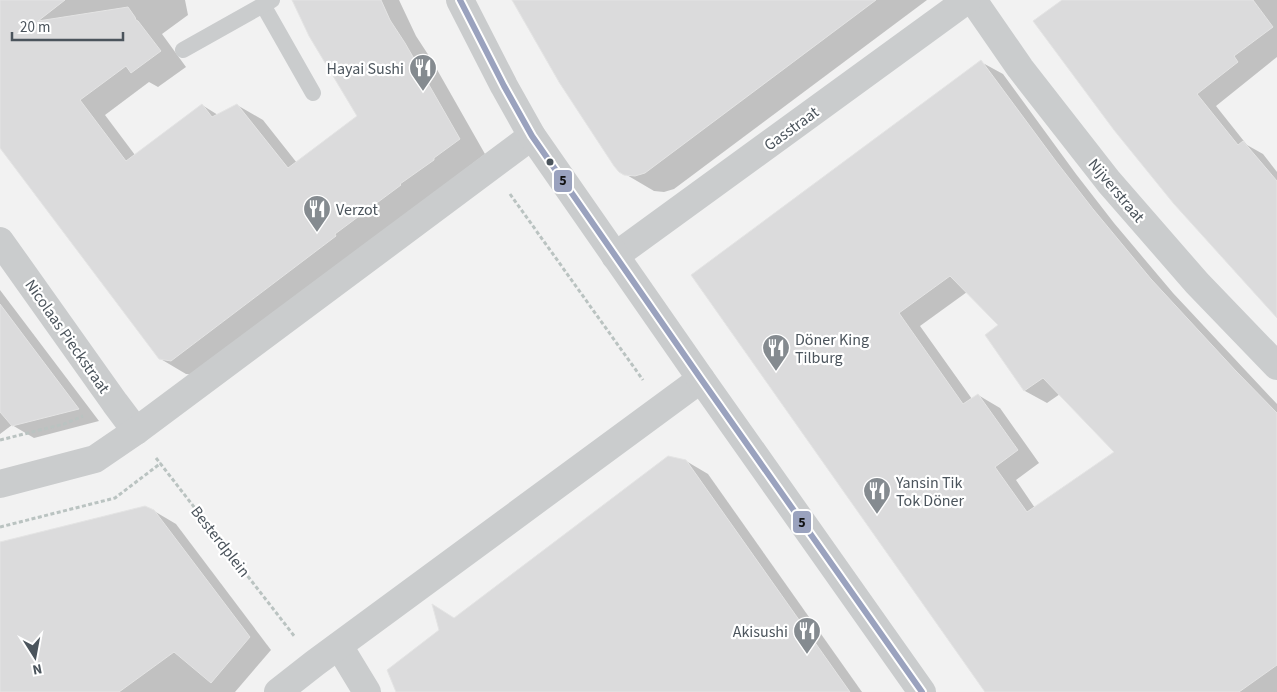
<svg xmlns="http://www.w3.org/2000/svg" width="1277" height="692" viewBox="0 0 1277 692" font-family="'Source Sans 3',sans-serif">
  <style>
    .shadow { fill: #0003; fill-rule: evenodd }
    .building { fill: #dbdbdc; stroke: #e4e4e4; fill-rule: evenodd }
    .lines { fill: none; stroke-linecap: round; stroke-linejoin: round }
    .path { stroke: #bac3c1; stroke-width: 3; stroke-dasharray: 4 2.5; stroke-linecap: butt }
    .service { stroke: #cacccd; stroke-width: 16 }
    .minor { stroke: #cacccd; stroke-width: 28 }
    .tertiary { stroke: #cacccd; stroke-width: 28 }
    .bus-1-casing { stroke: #fff; stroke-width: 10 }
    .bus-1 { stroke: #9aa2be; stroke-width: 6 }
    .bus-dot { fill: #4b545c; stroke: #fff; stroke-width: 2 }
    .labels { text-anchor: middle; stroke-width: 4.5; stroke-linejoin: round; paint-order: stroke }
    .poi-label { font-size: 16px; fill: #4b545c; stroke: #fff; text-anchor: start }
    .street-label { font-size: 16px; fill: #4b545c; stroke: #fff }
    .line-badge { stroke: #fff; stroke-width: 2 }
    .pale-badge-label { font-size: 14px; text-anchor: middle; font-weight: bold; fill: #111 }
  </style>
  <rect width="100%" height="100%" fill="#f2f2f2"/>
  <g class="shadow">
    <path d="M0,0H185L188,15L162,34L186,67L158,87L149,82L105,115L135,155L202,105L218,115L237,105L263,120L297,163L359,117L294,0H399L416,36L431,59L485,154L197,375L186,374L159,358L0,146Z"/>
    <path d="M514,0H927L674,189L664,192L654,191L620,171Z"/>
    <path d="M1064,0H1277V57L1216,106L1247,145L1263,154L1277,172V315Z"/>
    <path d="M981,62L1003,74L1076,174L1114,223L1173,293L1277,404V692H986L693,275ZM967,292L1000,325L986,335L1025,391L1047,403L1060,394L1116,452L1035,508L1016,480L1039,463L1000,408L978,395L972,399L920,326Z"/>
    <path d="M0,290L99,421L34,438L12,425L0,434Z"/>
    <path d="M686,461L708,474L862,692H402L455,619Z"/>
    <path d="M154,511L176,524L271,650L235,692H0V544Z"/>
  </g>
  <g class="building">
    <path d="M0,0H65L38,21L128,7L135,17L136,20L138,21L161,51L131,73L126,66L80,100L126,161L202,104L212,117L237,104L288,168L357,116L309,36L292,0H381L390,20L405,43L460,139L434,158V160L400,184L401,185L335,234L336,236L171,361L159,359L0,148Z"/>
    <path d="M512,0H876L645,173L635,176L624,175L619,172L614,166L559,82Z"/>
    <path d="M1062,0H1253L1273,27L1234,56L1238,62L1197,94L1238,145L1243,141L1277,181V318L1174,204L1114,130L1033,21Z"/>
    <path d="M981,60L1055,160L1093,209L1151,279L1236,371L1277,413V665L1239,692H985L691,275ZM950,276L998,325L985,335L1024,391L1043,378L1114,452L1027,512L995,467L1018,450L978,394L963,404L899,313Z"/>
    <path d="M0,304L30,344L79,409L12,426L0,412Z"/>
    <path d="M668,456L686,460L850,692H396L387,670L439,630L432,604L454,618Z"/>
    <path d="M145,506L154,510L250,637L211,683L174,652L119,692H0V542Z"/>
  </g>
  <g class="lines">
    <g class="path">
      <path d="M510,194L643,380"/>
      <path d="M0,440L64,424L83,416"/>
      <path d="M156,458L295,637"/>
      <path d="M0,527L115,498L161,463"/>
    </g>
    <g class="service">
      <path d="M263,5L313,93"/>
      <path d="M183,50L272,0"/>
    </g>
    <g class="minor">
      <path d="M973,0L1020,68L1109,182L1197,283L1277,366"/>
      <path d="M0,241L115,403L136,431"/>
      <path d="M615,256L967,0"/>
      <path d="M0,484L95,459L136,431L532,136"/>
      <path d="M339,646L367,692"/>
      <path d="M278,692L315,663L701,379"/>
    </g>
    <path class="tertiary" d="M460,0L504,86L532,136L701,379L922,692"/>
    <defs>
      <path id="bus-1" d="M460,0L504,86L532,136L701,379L922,692"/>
    </defs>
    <use href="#bus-1" class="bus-1-casing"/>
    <use href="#bus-1" class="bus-1"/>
  </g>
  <defs>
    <symbol id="restaurant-pin" viewBox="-11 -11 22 30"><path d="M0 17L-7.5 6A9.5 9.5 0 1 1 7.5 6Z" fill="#858b90" stroke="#fff"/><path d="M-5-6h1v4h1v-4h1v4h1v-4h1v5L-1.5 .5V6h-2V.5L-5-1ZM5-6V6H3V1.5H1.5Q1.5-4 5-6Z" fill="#fff"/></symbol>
  </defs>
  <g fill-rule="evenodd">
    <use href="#restaurant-pin" x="407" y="52" width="32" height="43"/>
    <use href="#restaurant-pin" x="301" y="193" width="32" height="43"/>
    <use href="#restaurant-pin" x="760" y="332" width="32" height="43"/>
    <use href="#restaurant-pin" x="861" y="475" width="32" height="43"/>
    <use href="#restaurant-pin" x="791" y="615" width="32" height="43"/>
  </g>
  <circle class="bus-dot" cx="550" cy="162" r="4.5"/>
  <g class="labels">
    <g class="poi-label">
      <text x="404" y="74" text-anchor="end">Hayai Sushi</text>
      <text x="336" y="215">Verzot</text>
      <text x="795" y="345">Döner King<tspan x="795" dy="18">Tilburg</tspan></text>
      <text x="896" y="488">Yansin Tik<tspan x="896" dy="18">Tok Döner</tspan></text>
      <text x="788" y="637" text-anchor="end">Akisushi</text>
    </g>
    <g class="street-label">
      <text transform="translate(791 128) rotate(-36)" y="6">Gasstraat</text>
      <text transform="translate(1117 190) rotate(50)" y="6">Nijverstraat</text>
      <text transform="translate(68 336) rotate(55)" y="6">Nicolaas Pieckstraat</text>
      <text transform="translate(221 541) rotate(52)" y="6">Besterdplein</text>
    </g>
  </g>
  <g class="line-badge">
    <rect x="553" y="169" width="20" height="24" rx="5" fill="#9aa2be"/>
    <rect x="792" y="510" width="20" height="24" rx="5" fill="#9aa2be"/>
  </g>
  <g class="pale-badge-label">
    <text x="563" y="185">5</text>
    <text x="802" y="527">5</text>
  </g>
  <g transform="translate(35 657) rotate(169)" stroke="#ffffff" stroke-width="4" paint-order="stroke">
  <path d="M0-4L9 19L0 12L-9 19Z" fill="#4b545c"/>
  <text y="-8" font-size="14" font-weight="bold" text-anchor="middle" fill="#4b545c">N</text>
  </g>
  <path d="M12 32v8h111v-8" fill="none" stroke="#4b545c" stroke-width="2.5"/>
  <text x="20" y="32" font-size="15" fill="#4b545c" stroke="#ffffff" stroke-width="4" paint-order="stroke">20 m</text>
</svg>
